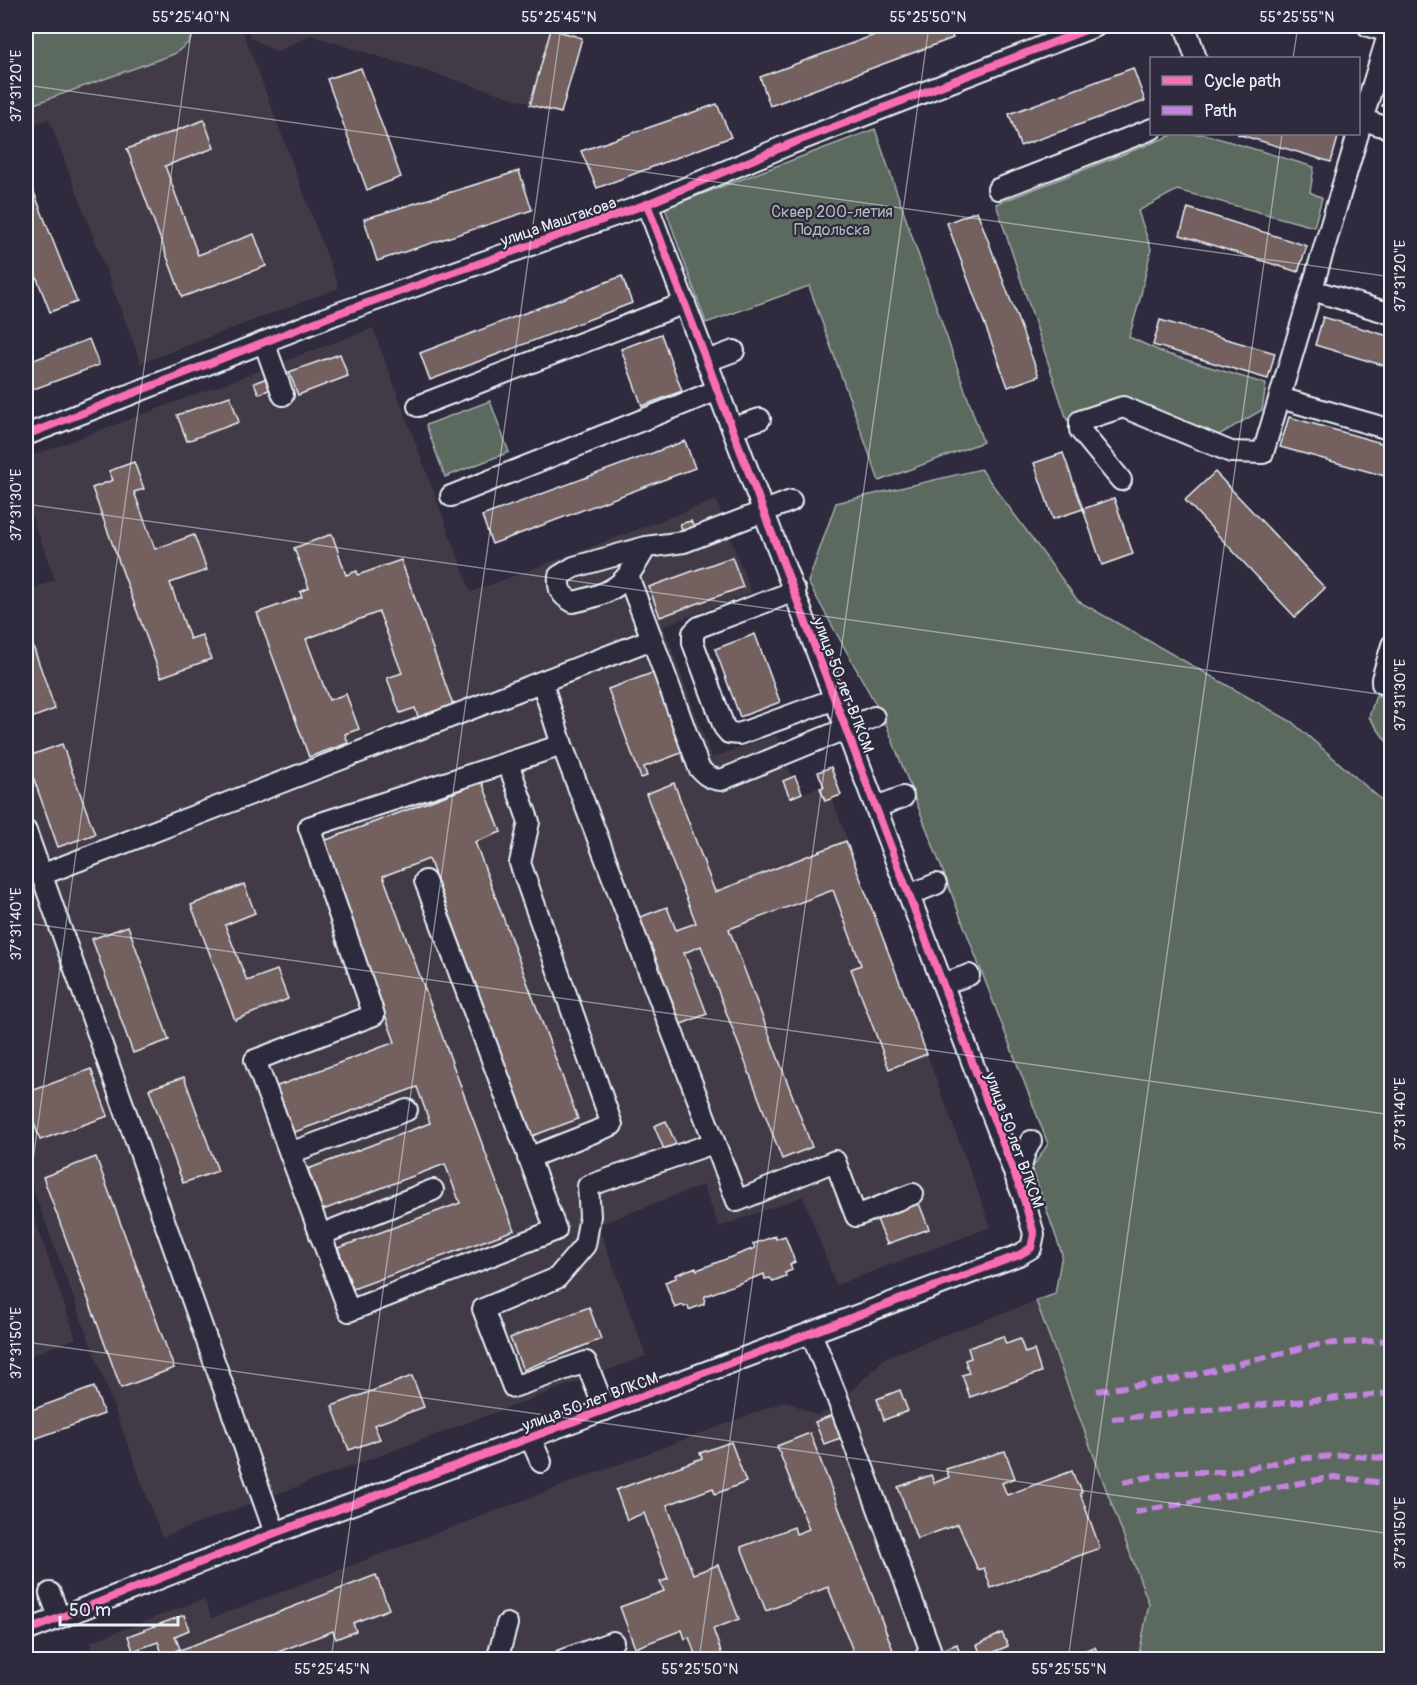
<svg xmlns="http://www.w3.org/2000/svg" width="1417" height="1685" viewBox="0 0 1417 1685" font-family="Pangolin,sans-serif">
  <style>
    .built { fill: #433a47 }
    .green { fill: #5b695f; stroke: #a2adac; stroke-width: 1.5 }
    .building { fill: #73615f; stroke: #e8f1f8; stroke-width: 1.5 }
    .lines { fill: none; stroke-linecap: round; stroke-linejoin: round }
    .minor-casing { stroke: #e8f1f8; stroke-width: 24 }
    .minor { stroke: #2f2a3d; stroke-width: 20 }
    .quiet { stroke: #c483df; stroke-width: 6; stroke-dasharray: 12 6; stroke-linecap: butt }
    .cycleway-casing { stroke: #2f2a3d; stroke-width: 11 }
    .cycleway { stroke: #f96db3; stroke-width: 8 }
    .ticks { fill: none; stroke: #e8f1f8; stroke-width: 1.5; stroke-opacity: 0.45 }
    .labels { text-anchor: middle; stroke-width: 4.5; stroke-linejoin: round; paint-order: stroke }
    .park-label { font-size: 16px; fill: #b0bbbb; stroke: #2f2a3d }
    .street-label { font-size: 16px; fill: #e8f1f8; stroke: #2f2a3d }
    .neatline { fill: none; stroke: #e8f1f8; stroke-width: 2 }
    .ticks-label { font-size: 15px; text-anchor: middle; fill: #e8f1f8 }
  </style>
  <rect width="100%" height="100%" fill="#2f2a3d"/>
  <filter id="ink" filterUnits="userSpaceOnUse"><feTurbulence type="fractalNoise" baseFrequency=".0167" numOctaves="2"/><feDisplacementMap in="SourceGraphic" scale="12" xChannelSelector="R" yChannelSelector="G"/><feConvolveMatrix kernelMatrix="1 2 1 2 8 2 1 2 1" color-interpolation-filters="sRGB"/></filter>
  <g filter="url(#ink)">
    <g class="built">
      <path d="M26,26H241L339,288L141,363L49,119L26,127Z"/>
      <path d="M245,26H580L576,36L582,38L561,113L310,35L277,52L250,37Z"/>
      <path d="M373,328L471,592L716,500L751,593L663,626L712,758L776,735L792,778L783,781L789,798L820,787L825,801L832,799L991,1227L836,1285L803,1196L719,1227L703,1185L598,1225L646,1356L162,1537L26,1170V591L55,580L26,501V458Z"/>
      <path d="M26,1194L76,1338L26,1357Z"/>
      <path d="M1036,1301L1149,1604L1138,1660H97L90,1642L204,1599L212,1618L786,1401L816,1415L832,1410L886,1357Z"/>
    </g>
    <g class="green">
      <path d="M26,26H198L188,43L174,54L26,107Z"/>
      <path d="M875,129L983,442L879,481L809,286L706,323L665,208Z"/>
      <path d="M1175,134H1204L1314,167L1310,192L1322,198L1314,227L1177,190L1138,211L1151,249L1140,299L1129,337L1164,353L1266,384L1262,410L1212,439L1127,399L1067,420L996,204Z"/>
      <path d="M490,401L509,452L445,477L426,425Z"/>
      <path d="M981,469L1078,601L1292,722L1391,808V1659H1138L1149,1604L1036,1301L1055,1294L1062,1254L1032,1168L1048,1144L885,721L808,582L836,503Z"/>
      <path d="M1376,695L1391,700V748L1369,717Z"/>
    </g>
    <g class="building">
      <path d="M899,26H948L953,38L770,106L760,77Z"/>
      <path d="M551,29L582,38L561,113L530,105Z"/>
      <path d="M361,68L401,177L367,190L327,79Z"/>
      <path d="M1133,68L1145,101L1020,146L1009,114Z"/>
      <path d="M1392,76V109L1382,106Z"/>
      <path d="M717,104L731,137L597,188L581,151Z"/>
      <path d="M204,120L214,148L165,166L198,255L254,234L266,266L182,297L127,149Z"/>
      <path d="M1237,134H1339L1331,162Z"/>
      <path d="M519,171L532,210L377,261L364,219Z"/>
      <path d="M26,172L77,302L50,312L26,250Z"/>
      <path d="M1188,208L1307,246L1298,272L1180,235Z"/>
      <path d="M977,211L1039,376L1008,387L947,223Z"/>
      <path d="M622,276L632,303L430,380L420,353Z"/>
      <path d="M1323,317L1392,337V368L1315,345Z"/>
      <path d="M1160,320L1275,353L1268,379L1153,345Z"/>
      <path d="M661,334L682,391L642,406L621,349Z"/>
      <path d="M89,339L99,365L26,392V363Z"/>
      <path d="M340,354L348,376L298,395L289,372Z"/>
      <path d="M267,378L271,389L259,394L254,383Z"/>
      <path d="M230,396L239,422L187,441L177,415Z"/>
      <path d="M1289,417L1392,446V478L1280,447Z"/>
      <path d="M685,441L695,468L492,544L482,516Z"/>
      <path d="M1063,453L1083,509L1053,519L1034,463Z"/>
      <path d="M134,462L144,489L134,492L155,549L194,535L207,570L170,583L190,639L202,635L211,659L161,677L92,488L113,480L109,471Z"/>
      <path d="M1215,472L1325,588L1295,617L1185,500Z"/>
      <path d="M1114,498L1133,554L1102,565L1083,509Z"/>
      <path d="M691,521L696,532L685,537L680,524Z"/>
      <path d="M332,534L346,575L357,571L358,575L401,560L453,705L418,717L415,708L400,713L387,678L402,673L379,612L306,639L329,700L346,694L359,729L345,734L348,743L309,757L257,613L302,597L300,592L309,588L294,548Z"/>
      <path d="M732,557L743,587L660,617L649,587Z"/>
      <path d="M26,626L55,709L26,720Z"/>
      <path d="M755,634L780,702L740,717L715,649Z"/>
      <path d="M655,672L684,752L644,767L647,776L641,778L608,689Z"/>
      <path d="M62,744L95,834L58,847L26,757Z"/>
      <path d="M831,767L841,795L825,801L820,788L824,787L818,772Z"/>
      <path d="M795,776L802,793L790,798L783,781Z"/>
      <path d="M482,782L501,832L475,842L578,1119L532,1136L429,859L383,876L514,1230L353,1289L338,1248L460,1203L445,1164L323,1210L308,1169L430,1123L417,1087L292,1133L275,1087L395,1042L321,842Z"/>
      <path d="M674,783L715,892L846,841L927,1054L889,1069L851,969L861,965L833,890L729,929L812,1147L782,1159L701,946L684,953L707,1014L679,1025L638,918L667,907L676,930L696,923L646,794Z"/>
      <path d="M244,884L255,913L225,925L247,981L277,970L288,999L235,1020L191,905Z"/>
      <path d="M128,926L169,1040L133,1053L92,939Z"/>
      <path d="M91,1069L108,1116L40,1140L26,1100V1093Z"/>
      <path d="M184,1077L218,1171L183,1183L149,1089Z"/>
      <path d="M666,1121L678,1149L666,1154L654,1126Z"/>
      <path d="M96,1157L174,1368L121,1388L43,1177Z"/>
      <path d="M918,1201L929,1229L887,1244L876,1217Z"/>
      <path d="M775,1236L776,1239L785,1236L795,1262L790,1264L792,1270L785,1273L786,1276L773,1281L770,1278L765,1279L764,1274L705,1296L704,1304L689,1310L688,1306L684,1307L683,1305L675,1308L665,1282L676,1278L675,1275L696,1267L697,1270L755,1248L753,1244Z"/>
      <path d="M589,1307L601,1339L523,1370L510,1338Z"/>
      <path d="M1003,1336L1006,1344L1020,1339L1025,1353L1034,1350L1041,1372L970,1397L962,1375L969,1373L965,1360L971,1358L968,1348Z"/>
      <path d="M412,1376L424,1407L374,1425L380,1439L349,1450L332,1406Z"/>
      <path d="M94,1387L104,1414L26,1442V1412Z"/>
      <path d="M900,1390L908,1411L884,1420L877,1399Z"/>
      <path d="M835,1414L843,1437L824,1444L815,1422Z"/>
      <path d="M810,1433L895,1655L883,1660H831L853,1651L828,1587L766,1611L741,1547L794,1527L796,1534L809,1529L777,1446Z"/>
      <path d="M731,1442L746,1482L715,1494L713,1488L667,1505L693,1574L718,1565L739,1619L713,1629L724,1660H697L689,1637L685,1639L682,1630L635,1648L620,1607L664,1591L660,1582L668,1579L644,1513L627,1520L616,1490L702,1458L700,1453Z"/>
      <path d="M1005,1451L1015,1478L1002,1483L1007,1495L1072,1471L1077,1484H1079L1082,1492L1080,1493L1100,1548L991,1588L984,1568L978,1570L958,1524L917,1539L898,1487L931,1475L934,1483L949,1477L946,1469Z"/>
      <path d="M376,1575L389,1609L353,1623L356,1631L336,1639L333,1631L257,1660H154Z"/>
      <path d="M184,1615L189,1630L175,1636L180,1649L163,1656L158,1642L133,1651L128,1636Z"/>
      <path d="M1002,1633L1008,1646L982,1657L977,1645Z"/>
      <path d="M957,1644L962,1660H942L939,1651Z"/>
      <path d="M1095,1647L1100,1660H1083L1080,1652Z"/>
    </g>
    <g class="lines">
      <defs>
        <g id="minor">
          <path d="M1185,26L1196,58"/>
          <path d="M1368,26L1392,33"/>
          <path d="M1363,120L1392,129"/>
          <path d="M1358,133L1389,32"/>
          <path d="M998,189L1152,129"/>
          <path d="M1312,290L1392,314"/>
          <path d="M264,342L283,395"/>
          <path d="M707,361L734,351"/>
          <path d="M1280,398L1392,430"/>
          <path d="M418,406L685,303"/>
          <path d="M733,428L760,419"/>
          <path d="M26,435L336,314L647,204L790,144L1096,26"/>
          <path d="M1121,480L1080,430V421L1123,407L1231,452L1263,453L1358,134"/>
          <path d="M451,496L718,390"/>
          <path d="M646,547C625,585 615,593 573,602C560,595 558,589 559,576L574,567L646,547L684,542L791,501"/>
          <path d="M628,576L652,639"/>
          <path d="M795,591L699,627L693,633V643L724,727L729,733L739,734L835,699"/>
          <path d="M1392,645L1382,679V683L1392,687"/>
          <path d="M562,745L737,1201L835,1161L856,1216L913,1194"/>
          <path d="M508,763L529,822L520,863L612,1125L528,1158"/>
          <path d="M876,807L903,797"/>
          <path d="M26,831L275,1533"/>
          <path d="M41,875L652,639L699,768C705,775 710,779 721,780L874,717"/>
          <path d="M425,881L556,1230L349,1311L255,1060L374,1015L309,827L562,745L542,682"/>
          <path d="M909,895L936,884"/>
          <path d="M943,984L969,975"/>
          <path d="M290,1153L407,1110"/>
          <path d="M1017,1182L1025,1152L1031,1141"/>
          <path d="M320,1235L433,1190"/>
          <path d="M811,1333L838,1400L930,1649L924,1660"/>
          <path d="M605,1410L586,1362L513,1387L483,1309L557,1278L585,1245L590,1216L588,1186L714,1143"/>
          <path d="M530,1437L541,1462"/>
          <path d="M50,1593L59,1617"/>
          <path d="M26,1631L275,1533L1019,1255L1031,1248L1034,1234L1023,1196L647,204"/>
          <path d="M497,1660L507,1624"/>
          <path d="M563,1660L613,1642"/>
        </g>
      </defs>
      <use href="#minor" class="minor-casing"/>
      <use href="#minor" class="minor"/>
      <g class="quiet">
        <path d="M1097,1391L1172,1380L1319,1344L1392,1340"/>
        <path d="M1112,1419L1392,1393"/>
        <path d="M1123,1482L1177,1472H1231L1295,1459L1346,1455L1392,1459"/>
        <path d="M1135,1512L1334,1477L1392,1484"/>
      </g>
      <defs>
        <g id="cycleway">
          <path d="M26,435L336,314L647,204L790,144L1096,26"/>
          <path d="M26,1631L275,1533L1019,1255L1031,1248L1034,1234L1023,1196L647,204"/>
        </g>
      </defs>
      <use href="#cycleway" class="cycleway-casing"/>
      <use href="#cycleway" class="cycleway"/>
    </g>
  </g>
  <path class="ticks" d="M1293,58L1298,26M26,85L1392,277M26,504L1392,696M26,923L1392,1115M26,1210L192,26M26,1342L1392,1534M331,1660L561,26M699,1660L929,26M1068,1660L1282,134"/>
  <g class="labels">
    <g class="park-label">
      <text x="832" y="217">Сквер 200-летия<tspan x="832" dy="18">Подольска</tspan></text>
    </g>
    <g class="street-label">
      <text transform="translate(558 221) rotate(-19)" y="6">улица Маштакова</text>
      <text transform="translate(844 685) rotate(69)" y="6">улица 50 лет ВЛКСМ</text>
      <text transform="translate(1015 1140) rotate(70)" y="6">улица 50 лет ВЛКСМ</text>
      <text transform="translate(590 1401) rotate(-20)" y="6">улица 50 лет ВЛКСМ</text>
    </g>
  </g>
  <rect width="1417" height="1685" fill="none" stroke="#2f2a3d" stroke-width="66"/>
  <rect x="1150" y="57" width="210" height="78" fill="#2f2a3d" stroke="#797a88" stroke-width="1.5"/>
  <rect x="1162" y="76" width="30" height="9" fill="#f96db3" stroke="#797a88" stroke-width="1.5"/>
  <text x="1204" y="87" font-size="18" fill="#e8f1f8">Cycle path</text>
  <rect x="1162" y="106" width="30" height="9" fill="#c483df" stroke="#797a88" stroke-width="1.5"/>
  <text x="1204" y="117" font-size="18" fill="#e8f1f8">Path</text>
  <path d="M60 1616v9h118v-9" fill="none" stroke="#e8f1f8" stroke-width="3"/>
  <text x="69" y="1616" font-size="18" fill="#e8f1f8" stroke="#2f2a3d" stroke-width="4.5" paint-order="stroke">50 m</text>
  <rect x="33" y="33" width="1351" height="1619" class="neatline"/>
  <g class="ticks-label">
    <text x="191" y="22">55°25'40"N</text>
    <text x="559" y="22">55°25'45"N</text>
    <text x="928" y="22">55°25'50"N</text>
    <text x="1297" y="22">55°25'55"N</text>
    <text transform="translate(16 86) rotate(-90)" y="5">37°31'20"E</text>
    <text transform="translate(1400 276) rotate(-90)" y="5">37°31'20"E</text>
    <text transform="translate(16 505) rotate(-90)" y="5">37°31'30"E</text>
    <text transform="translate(1400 695) rotate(-90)" y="5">37°31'30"E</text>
    <text transform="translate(16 924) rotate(-90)" y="5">37°31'40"E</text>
    <text transform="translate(1400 1114) rotate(-90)" y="5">37°31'40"E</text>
    <text transform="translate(16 1343) rotate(-90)" y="5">37°31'50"E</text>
    <text transform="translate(1400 1533) rotate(-90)" y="5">37°31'50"E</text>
    <text x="332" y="1674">55°25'45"N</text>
    <text x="700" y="1674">55°25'50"N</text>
    <text x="1069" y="1674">55°25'55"N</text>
  </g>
</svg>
